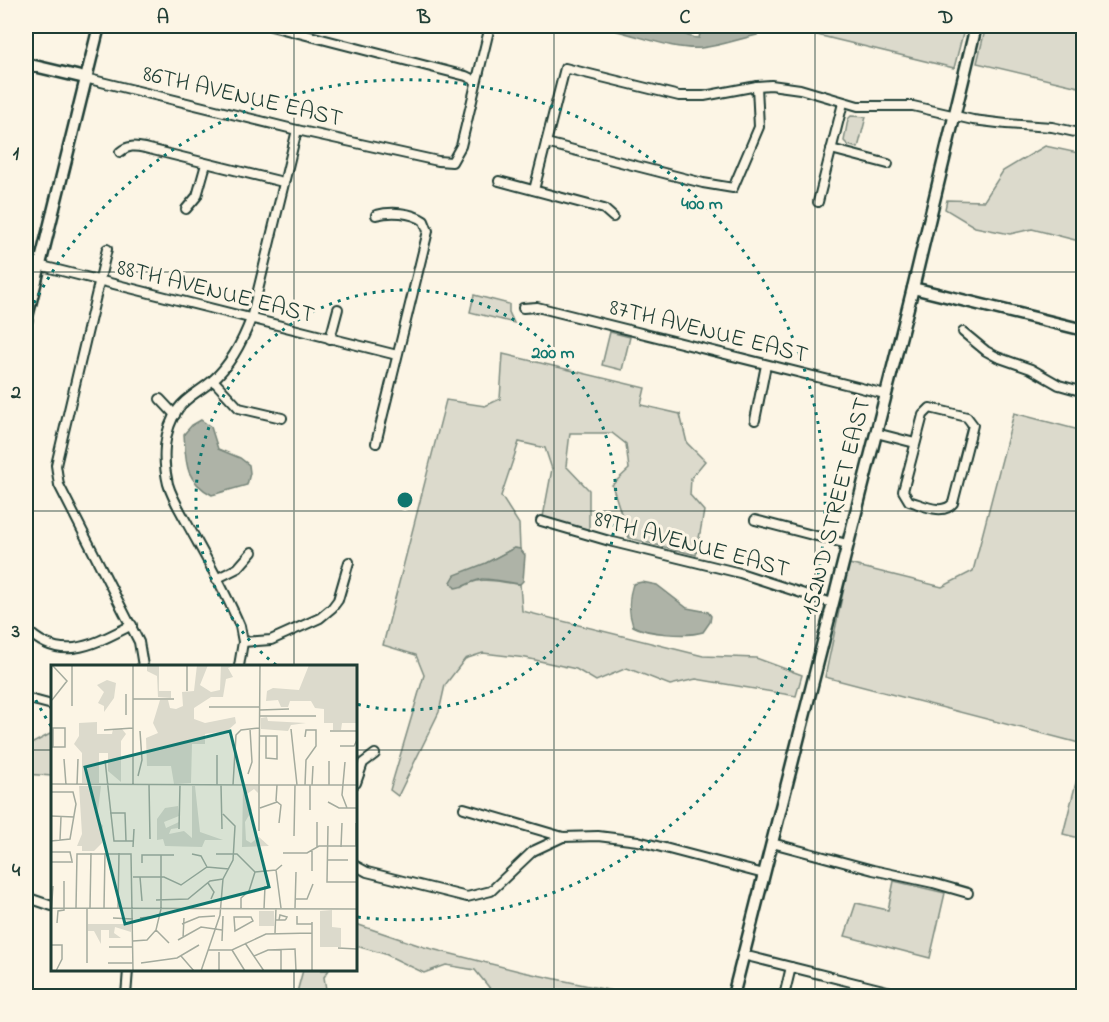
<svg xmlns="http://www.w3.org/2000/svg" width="1109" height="1022" viewBox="0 0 1109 1022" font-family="'Indie Flower',sans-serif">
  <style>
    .green { fill: #dcdacc; stroke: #7e8c80; stroke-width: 1.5 }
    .water { fill: #aeb3a7; stroke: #758479; stroke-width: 1.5 }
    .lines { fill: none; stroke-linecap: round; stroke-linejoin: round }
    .street-casing { stroke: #1f3d34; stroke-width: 12 }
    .secondary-casing { stroke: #1f3d34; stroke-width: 15 }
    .street { stroke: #fcf5e5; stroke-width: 8 }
    .secondary { stroke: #fcf5e5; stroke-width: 10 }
    .grid { fill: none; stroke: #1f3d34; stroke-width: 1.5; stroke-opacity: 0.55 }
    .ring { fill: none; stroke: #0f766e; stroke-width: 3; stroke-dasharray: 3 6 }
    .labels { text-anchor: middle; stroke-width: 6; stroke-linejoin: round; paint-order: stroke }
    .street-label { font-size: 24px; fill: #1f3d34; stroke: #fcf5e5 }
    .inset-road { fill: none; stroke: #a4ab9e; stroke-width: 1.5 }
    .view { fill: #0f766e; fill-opacity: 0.15; stroke: #0f766e; stroke-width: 3 }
    .inset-edge { fill: none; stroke: #1f3d34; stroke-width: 3 }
    .centre { fill: #0f766e; stroke: #fcf5e5; stroke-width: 3 }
    .ring-label { font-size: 18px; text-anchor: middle; font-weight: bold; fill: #0f766e; stroke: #fcf5e5; stroke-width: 6; stroke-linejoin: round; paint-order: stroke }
    .neatline { fill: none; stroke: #1f3d34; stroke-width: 2 }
    .grid-label { font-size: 20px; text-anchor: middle; font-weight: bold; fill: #1f3d34 }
  </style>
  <rect width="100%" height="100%" fill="#fcf5e5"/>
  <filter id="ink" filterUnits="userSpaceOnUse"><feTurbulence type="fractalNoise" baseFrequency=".0167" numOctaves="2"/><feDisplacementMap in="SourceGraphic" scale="12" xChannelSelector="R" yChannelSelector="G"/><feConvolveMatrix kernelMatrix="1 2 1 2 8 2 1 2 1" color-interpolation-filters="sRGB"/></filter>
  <g filter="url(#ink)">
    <g class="green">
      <path d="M780,26H965L954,68Z"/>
      <path d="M986,26H1083V88L977,63Z"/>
      <path d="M851,116L866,117L858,148L848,145L844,141L848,119Z"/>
      <path d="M1045,146L1083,154V242L1032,229L1010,234L975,227L945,209L947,200L984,201L1003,171Z"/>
      <path d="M474,295L509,304V312L514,323L470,312Z"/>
      <path d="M610,332L630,337L622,370L602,365Z"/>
      <path d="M503,354L645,388L641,405L680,414L687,443L705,461L691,478L690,495L704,511L696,555L629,538L612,485L629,469L626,444L612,433H570L566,466L589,490V530L543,517L552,469L545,448L519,442L501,496L519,524L520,549L514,548L486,563L462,588C480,574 500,583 520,584L522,611L703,656L756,658L802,675L796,696L696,679L670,685L627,668L596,681L576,669L526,658L483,653L465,659L445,685L439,712L398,796L390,790L424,675L416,655L383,645L446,400L485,406L500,399Z"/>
      <path d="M1014,413L1083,431V744L825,677L849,564L942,587L973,571Z"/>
      <path d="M52,733V776L26,774L31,744Z"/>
      <path d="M1083,755L1084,839H1083L1063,834Z"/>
      <path d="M894,881L945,893L930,958L845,936L856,903L888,910Z"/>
      <path d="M356,924L424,947L523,972L636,996H496L475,970L446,965L424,973L385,954L356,946Z"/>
      <path d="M303,970H329L324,977L327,996H296Z"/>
    </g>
    <g class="water">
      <path d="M618,26C631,25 655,22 667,26C678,30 686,38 699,38L700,33L724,26H759L760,29L757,35C738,39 720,46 701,48C674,50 643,37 617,31Z"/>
      <path d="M201,420L211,427L218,449L240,458L249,465L250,473L247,485L212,495C184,480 186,463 184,434L192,425Z"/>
      <path d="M514,548L520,549L525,555L523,581L520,584C510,583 489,578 482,579C471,581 465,587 455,588L451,582L455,575L486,563Z"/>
      <path d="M642,582L657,585L687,608L708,612L711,616L710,622L703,632C687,637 647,634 633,626C628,611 628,599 633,584Z"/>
    </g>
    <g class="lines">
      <defs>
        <g id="street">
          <path d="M271,26L466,76L476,81"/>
          <path d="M85,78L297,130L438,161L452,162L461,146L490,26"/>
          <path d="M546,143L703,183L733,188L759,127L757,86"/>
          <path d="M831,149L888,164"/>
          <path d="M120,152C128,145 135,146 145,148L283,182"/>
          <path d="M499,181L604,209L613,217"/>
          <path d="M534,190L565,68L679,96H704L757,86L771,85L800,89L858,106H913L973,120L1006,124L1052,127L1084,134"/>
          <path d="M818,202L843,103"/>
          <path d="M186,209L197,196L206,164"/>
          <path d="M107,249L56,465L59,485L139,642L143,666"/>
          <path d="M26,262L397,355"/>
          <path d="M523,308L537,307L885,394"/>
          <path d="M963,332L986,351L997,357L1031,369L1059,385L1084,392"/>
          <path d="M330,339L338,309"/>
          <path d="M213,380L239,408L282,418"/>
          <path d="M160,399L175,415"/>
          <path d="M930,408L967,417L973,425L953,503C943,516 923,505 909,501L903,491L923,415Z"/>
          <path d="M755,420L766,365"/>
          <path d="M876,433L915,443"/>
          <path d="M376,443L428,231L424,221C411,212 391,211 376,215"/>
          <path d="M755,520L847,544"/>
          <path d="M541,521L613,542L740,573L832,603"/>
          <path d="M216,579L238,568L252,552"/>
          <path d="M26,629C61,665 96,643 132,625"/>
          <path d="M243,642L271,640L320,618L332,608L338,600L349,562"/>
          <path d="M239,666L243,642L240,626C226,592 206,558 188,525C181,512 172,498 168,484C162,459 163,431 178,409C187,396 201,391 213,380C230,365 243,340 251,319L297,130"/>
          <path d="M26,698L52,705"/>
          <path d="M356,783L363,763L375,754"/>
          <path d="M464,808L563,837L598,836L638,841L764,874"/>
          <path d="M772,843L873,870L933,883L968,893"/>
          <path d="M356,866L367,872L467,897L491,891L533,851L563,837"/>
          <path d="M26,897L52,906"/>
          <path d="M743,955L907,996"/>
          <path d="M126,996L128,970"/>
          <path d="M784,996L791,967"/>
          <path d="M856,996L859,984"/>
        </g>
        <g id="secondary">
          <path d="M26,64L85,78"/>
          <path d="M913,288L1084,330"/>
          <path d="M26,321L99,26"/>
          <path d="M733,996L913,288L976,26"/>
        </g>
      </defs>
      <use href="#street" class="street-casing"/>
      <use href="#secondary" class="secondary-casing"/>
      <use href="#street" class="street"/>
      <use href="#secondary" class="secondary"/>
    </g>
  </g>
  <path class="grid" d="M294,26V666M554,26V996M815,26V996M26,272H1084M26,511H1084M26,750H52M356,750H1084M294,970V996"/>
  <g class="ring">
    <path d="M276 665A210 210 0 1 1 356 704"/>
    <path d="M51 726A420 420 0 0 1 26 681M26 319A420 420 0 1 1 357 917"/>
  </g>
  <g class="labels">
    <g class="street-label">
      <text transform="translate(243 95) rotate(13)" y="8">86TH AVENUE EAST</text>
      <text transform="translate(216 290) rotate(14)" y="8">88TH AVENUE EAST</text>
      <text transform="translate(709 330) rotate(14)" y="8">87TH AVENUE EAST</text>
      <text transform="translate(835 506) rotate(-76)" y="8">152ND STREET EAST</text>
      <text transform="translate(692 543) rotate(15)" y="8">89TH AVENUE EAST</text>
    </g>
  </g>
  <g transform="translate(51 665)">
    <rect width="306" height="306" fill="#fcf5e5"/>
    <path d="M96,0H108V26H120V33L107,32L106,11L96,6ZM146,0H157L149,20L160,27L169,25L170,0H184L177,3L182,12L175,14L172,32H160L143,43V54L154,58L184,52L185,58L176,66L154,69V79H141L140,118L123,119L120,101H96L95,73L107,68L102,58L109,35H117L119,43L125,44L132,41L131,27L143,26ZM258,0H306V58H291L290,65H282V58H273V44L264,43L260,36H239L237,42H230L227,35L215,36L216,26L222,23L248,25ZM56,15L65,18L63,33L53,47V41L47,38L53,27L46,20ZM216,52L217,56L255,58L240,60L237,66L210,64V53ZM46,57V69H61L62,64H71L75,69L70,76V117L57,106V88H48V118H31V88L23,79L28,71V58ZM28,121H50L46,153L52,161L51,178L43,186H31V181H26L31,169ZM141,121H144L149,167L172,175H154L151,182L114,181L112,174L106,175V154L114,143L127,141L128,151L113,157L115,163L128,157L127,163L120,164L118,169L133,166L141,173ZM192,121H207V128L203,124L196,129L201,145L194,157L195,175L200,178L208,172L218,181L191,182ZM281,245V262L290,263V282H269V246ZM208,246H223V261H208ZM37,259H80V267L64,262L63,268L70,273H58V265H50V279L43,266H37Z" fill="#dcdacc"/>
    <path class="inset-road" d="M209,0L208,120H306M136,26V0M75,29V50M82,34H123M1,35L16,16L2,1M21,41V0M158,42H209M209,45L238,44M208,51H265M240,64L246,120M53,65L82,63M279,66H306M208,71H226V94L215,93V71M254,72L255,65H265V81L255,95L254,120M289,81H303L306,75M0,82H14V63H2V82M13,94L15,120M54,95L63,176H82M278,96V120M294,97L291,130L296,143M197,109L201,97L199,64M87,111L91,95L89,66M0,119L208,120V166M82,119V0M98,119L99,174M26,120L27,94M166,120V90M170,120L171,164M182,120L185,70L190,65L208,63M226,120L225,136L230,140L228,158M259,120V145M261,120L262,101M0,127H22L25,139L19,174L0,176M277,137L288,143H306M209,143L226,137M59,148H74L75,176M0,151L23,152M266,157V182M305,158V181M277,161L276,217H306M128,164L129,120M243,171L244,120M9,175L10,152M82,182L83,164M290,182L291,158M261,185V206M0,187H19L21,196M232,188H256L268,181H306M141,189L150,191L156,202M165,189H186L204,207M276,195H297M0,197H22M91,198V190H123M225,205L230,243M204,207L225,205L231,200M82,212H113L130,220L156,202L178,204M89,212L91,236M157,218L163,227L160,234M244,234H256L262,219M105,235L137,234L159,216L172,214M0,243L306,244M25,243L26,189H80L82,306M36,243V298M39,243L40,188M53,243L54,188M244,243L245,207M67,244L68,188M190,244V233L198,226L204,207M213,244L214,221M0,251L2,221M246,251V259H261M183,252H200L202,256L184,266ZM62,253L82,254M89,253L108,251M224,255H234L235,254L236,252L229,250L228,255M261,257V306M6,258L7,246L13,245V216M131,259L148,252L164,251M105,265L118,278M224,268L225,243M132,273L133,253M127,275L150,262L171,265M82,276L96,275L105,265L110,244V190M171,276L172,251M194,278L213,306M0,280H11V294L5,306M58,282H82M287,283L306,284M230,284V306M157,285H181L215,269L261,268M181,285L194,306M168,287V306M130,291L143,306M203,291L217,285L244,284L245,306M57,298H82M90,298L126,293L148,280M150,306L169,250L172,214L182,195L184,161L172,149"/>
    <path class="view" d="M179,66L218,222L74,259L34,102Z"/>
    <rect width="306" height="306" class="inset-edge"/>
  </g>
  <circle cx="405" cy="500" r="9" class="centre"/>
  <g class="ring-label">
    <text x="702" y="209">400 m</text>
    <text x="553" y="358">200 m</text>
  </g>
  <rect width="1109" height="1022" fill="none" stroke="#fcf5e5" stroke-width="66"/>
  <rect x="33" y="33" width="1043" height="956" class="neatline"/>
  <g class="grid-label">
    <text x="163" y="23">A</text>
    <text x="424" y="23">B</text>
    <text x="685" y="23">C</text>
    <text x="946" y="23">D</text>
    <text x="16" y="159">1</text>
    <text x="16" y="398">2</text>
    <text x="16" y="637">3</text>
    <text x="16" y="876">4</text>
  </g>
</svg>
